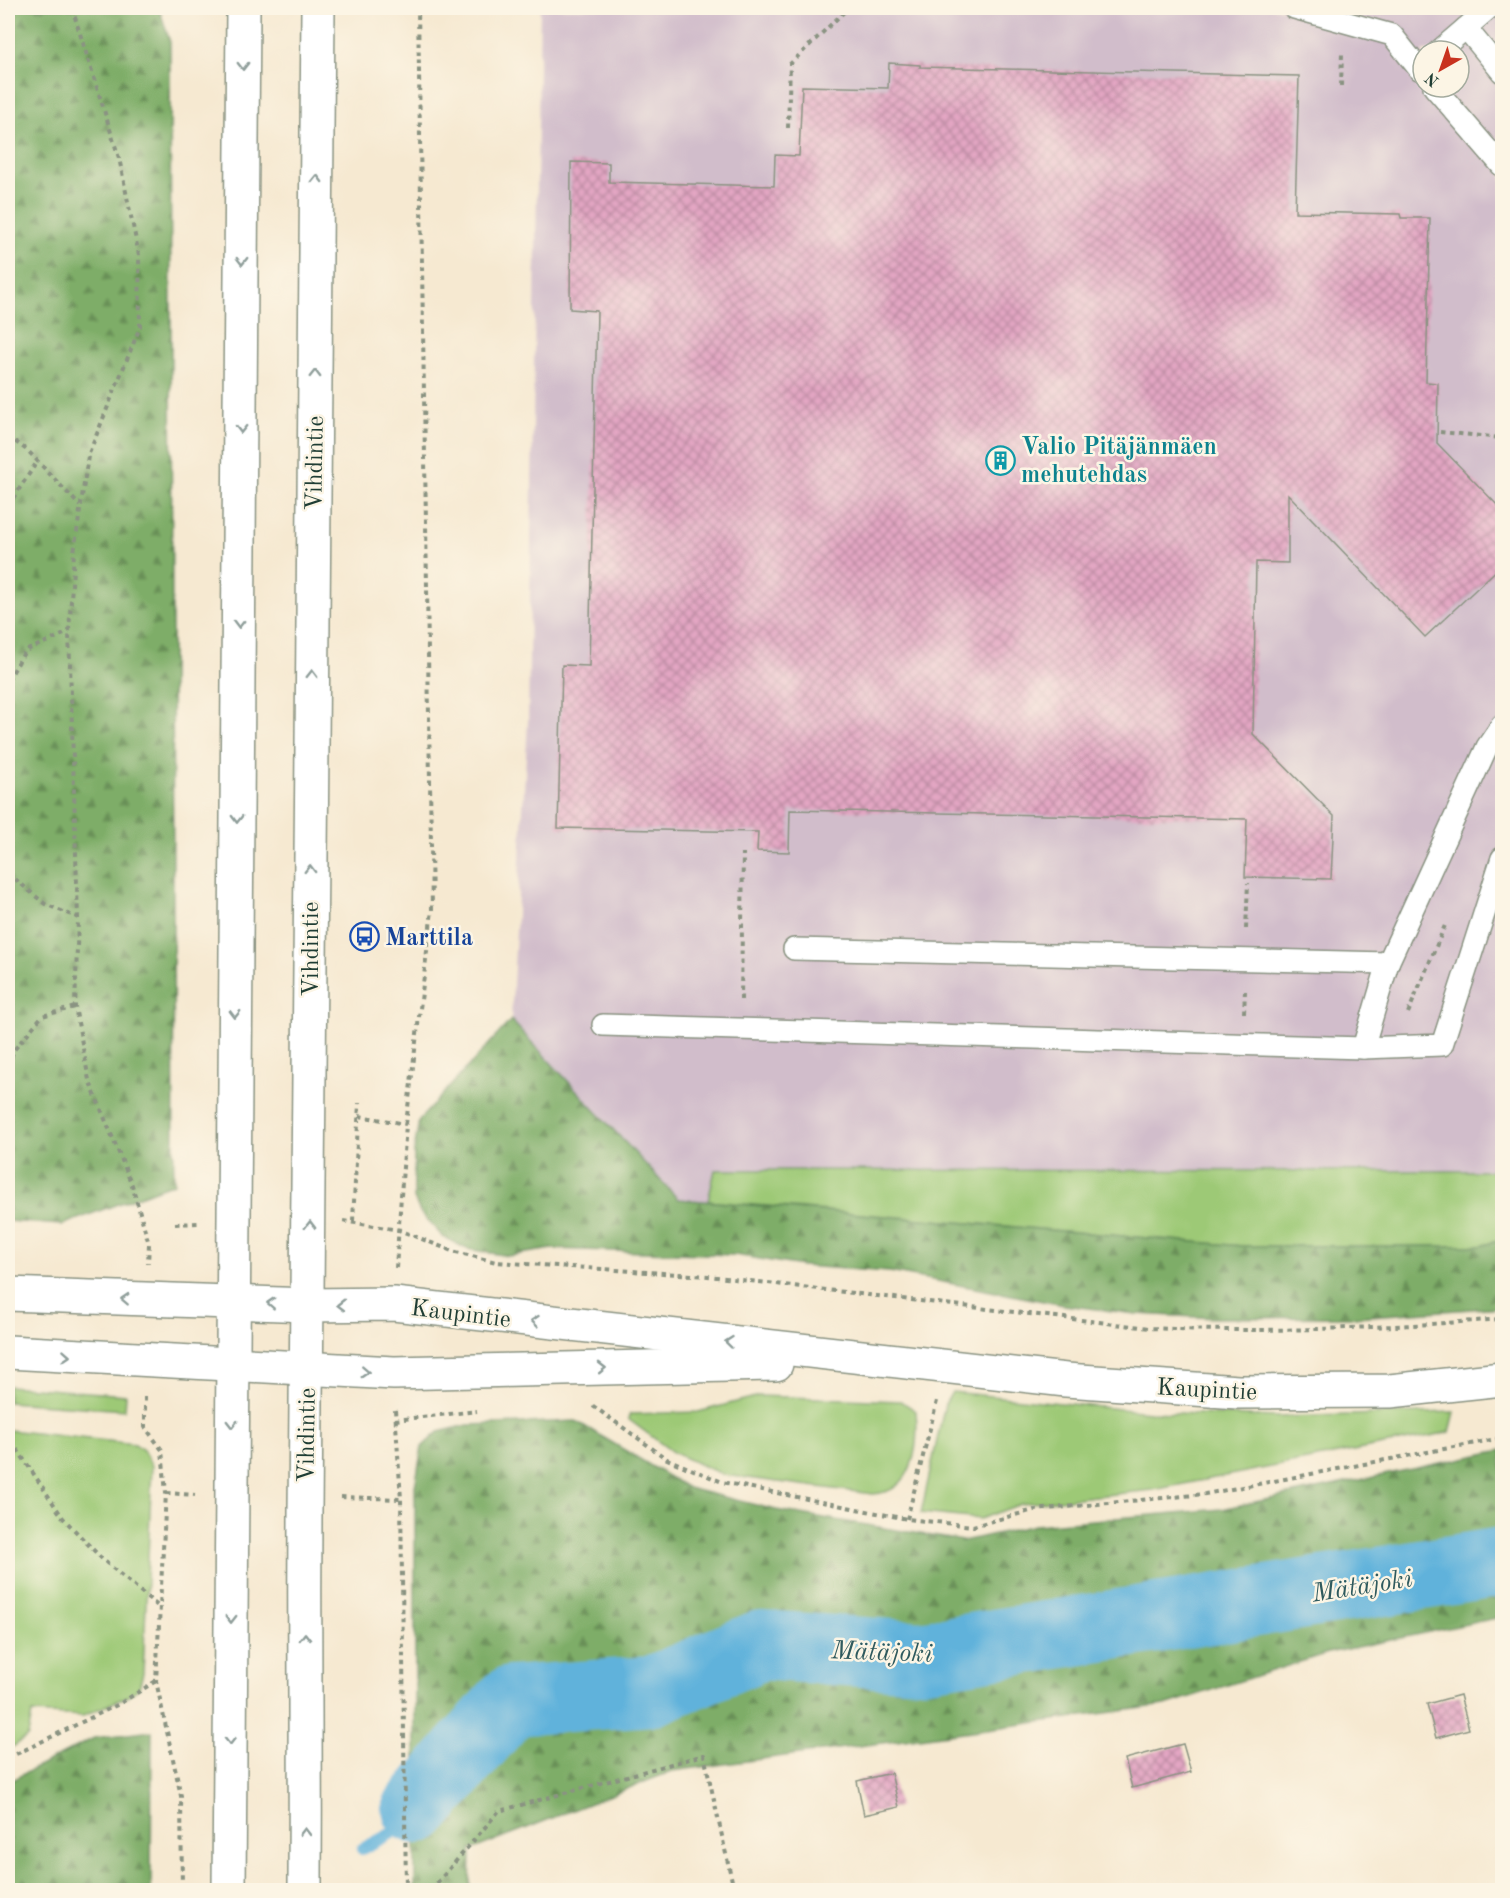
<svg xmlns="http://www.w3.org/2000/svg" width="1510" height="1898" viewBox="0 0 1510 1898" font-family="'Old Standard TT',serif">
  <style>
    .industrial { fill: #d1bdcb; fill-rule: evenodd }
    .green { fill: #9dc976; stroke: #5e8355; stroke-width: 1.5 }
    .forest { fill: url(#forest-firs); stroke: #4e754e; stroke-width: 1.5 }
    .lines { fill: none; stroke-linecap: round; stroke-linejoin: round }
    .stream { stroke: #60b2db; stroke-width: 12 }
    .river { stroke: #60b2db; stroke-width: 70 }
    .building { fill: url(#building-cross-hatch) }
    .service-casing { stroke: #8a9382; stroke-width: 24 }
    .secondary-casing { stroke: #8a9382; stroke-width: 36 }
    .primary-casing { stroke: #8a9382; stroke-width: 36 }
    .path { stroke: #8a9382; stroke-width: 4; stroke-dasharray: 4.5 4.5; stroke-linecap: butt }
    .service { stroke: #fff; stroke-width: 21 }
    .secondary { stroke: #fff; stroke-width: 33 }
    .primary { stroke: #fff; stroke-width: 33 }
    .oneway { stroke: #8f9e9a }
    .labels { text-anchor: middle; stroke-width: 5; stroke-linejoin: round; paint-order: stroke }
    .culture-label { font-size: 24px; font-weight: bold; fill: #0d838f; stroke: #fcf5e5; text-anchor: start }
    .street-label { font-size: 24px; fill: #1f3d34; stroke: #fcf5e5 }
    .transit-label { font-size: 24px; font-weight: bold; fill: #164399; stroke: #fcf5e5; text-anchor: start }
    .water-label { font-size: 26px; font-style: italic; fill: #2f5a5e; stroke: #fcf5e5 }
  </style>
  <defs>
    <pattern id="forest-firs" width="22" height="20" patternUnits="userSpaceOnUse" patternTransform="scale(1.5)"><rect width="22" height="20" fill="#7ead67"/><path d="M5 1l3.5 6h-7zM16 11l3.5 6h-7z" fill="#678e56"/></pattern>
    <pattern id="building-cross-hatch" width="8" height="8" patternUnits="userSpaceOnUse" patternTransform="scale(1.5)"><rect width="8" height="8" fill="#e3a6c3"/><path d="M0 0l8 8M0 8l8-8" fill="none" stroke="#b7889f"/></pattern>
  </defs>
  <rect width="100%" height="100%" fill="#fcf5e5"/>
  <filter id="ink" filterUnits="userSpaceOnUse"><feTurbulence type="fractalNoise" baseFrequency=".0167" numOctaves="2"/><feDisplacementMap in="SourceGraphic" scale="12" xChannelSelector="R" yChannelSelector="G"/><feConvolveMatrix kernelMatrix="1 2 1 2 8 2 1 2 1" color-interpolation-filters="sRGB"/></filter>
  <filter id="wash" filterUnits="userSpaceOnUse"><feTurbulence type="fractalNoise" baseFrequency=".008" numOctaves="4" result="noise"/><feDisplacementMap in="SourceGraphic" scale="24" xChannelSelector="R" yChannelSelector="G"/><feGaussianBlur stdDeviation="1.35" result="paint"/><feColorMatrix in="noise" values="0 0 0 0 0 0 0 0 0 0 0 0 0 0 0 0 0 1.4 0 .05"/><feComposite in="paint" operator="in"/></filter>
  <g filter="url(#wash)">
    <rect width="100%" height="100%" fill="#f6e9d1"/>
    <path class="industrial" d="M540,8H1502V1240L1243,1246L678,1199L511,1020L528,721ZM1423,51H1459V87H1423Z"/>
    <g class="green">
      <path d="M715,1170L1502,1171V1240L1480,1246H1243L708,1201Z"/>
      <path d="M8,1386L126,1395L125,1410L8,1402Z"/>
      <path d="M952,1392L1150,1412L1277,1417L1455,1412L1450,1432L1153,1490L1021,1504L980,1519L921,1513L945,1404Z"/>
      <path d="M759,1396L901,1401L916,1411C919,1445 915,1492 873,1494L724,1475L674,1453L628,1419L630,1414L698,1412Z"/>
      <path d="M8,1430L135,1444L143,1450L152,1466L143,1673L139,1688L128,1696L83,1716L32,1713L28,1736L8,1750Z"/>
    </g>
    <g class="forest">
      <path d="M8,8H159L170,42L174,1183L62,1225L8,1221Z"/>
      <path d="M511,1020L678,1199L1243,1246H1480L1502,1240V1307L1354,1317L1216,1318L1136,1314L1064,1305L890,1272L802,1266L735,1255L552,1249L508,1256L467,1249L443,1237L420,1212L414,1198V1151L419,1120Z"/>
      <path d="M576,1421L688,1488L776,1510L963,1541L1035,1525L1222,1509L1502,1450V1617L1328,1653L1165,1705L672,1771L471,1850L470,1890H415V1486L422,1447L438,1432L468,1425Z"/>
      <path d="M152,1731L151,1890H8V1782L94,1738Z"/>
    </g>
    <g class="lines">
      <path class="stream" d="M362,1849L392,1833L417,1809"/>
      <path class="river" d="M417,1809L511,1701L652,1691L761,1645L921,1656L1502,1562"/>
    </g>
    <g id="blocks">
      <g class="building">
        <path d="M889,63L920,65V67L1299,76L1295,212L1400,214L1401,218H1430L1426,382L1438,383L1437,443L1503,511V564L1425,637L1288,494V563L1256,562L1253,734L1334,816L1331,879L1245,877L1247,819L790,810L789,852L757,851L758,832L558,828L562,665L589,666L597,311L570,309L571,162L609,163V182L774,186L775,155L799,156L802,86L888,88Z"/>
        <path d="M1460,1695L1469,1729L1436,1738L1427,1704Z"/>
        <path d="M1183,1744L1191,1772L1132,1788L1125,1759Z"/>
        <path d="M891,1773L899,1807L864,1815L857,1781Z"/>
      </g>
    </g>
  </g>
  <g filter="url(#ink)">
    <use href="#blocks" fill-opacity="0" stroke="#8a9382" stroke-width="1.5"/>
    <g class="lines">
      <defs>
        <g id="service">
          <path d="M1294,8L1392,35L1419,69L1423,65"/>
          <path d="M1466,28L1502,72"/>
          <path d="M1439,51L1489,8"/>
          <path d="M1434,87L1502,166"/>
          <path d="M794,949L1388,963L1487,747L1502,725"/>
          <path d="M603,1025L1363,1048L1442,1045L1502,858"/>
          <path d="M1363,1048L1388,963"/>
        </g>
        <g id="secondary">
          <path d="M8,1294L308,1305L394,1304L1066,1380L1238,1392L1390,1391L1502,1379"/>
          <path d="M8,1352L394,1373L776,1364"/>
        </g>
        <g id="primary">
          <path d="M229,1890L243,8"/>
          <path d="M305,1890C306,1764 304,1638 305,1512C310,1011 314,509 318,8"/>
        </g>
      </defs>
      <use href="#service" class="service-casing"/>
      <use href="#secondary" class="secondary-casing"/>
      <use href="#primary" class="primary-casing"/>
      <g class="path">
        <path d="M72,8L119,158L139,255L140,327L88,456L74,552L69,632L78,918L75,1007L89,1080L132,1185L149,1244L148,1263"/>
        <path d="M1341,86L1342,53"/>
        <path d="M788,128L790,64L848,8"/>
        <path d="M1440,432L1502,438"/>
        <path d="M8,436L28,451L80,506"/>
        <path d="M8,506L37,462"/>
        <path d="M8,680L25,651L69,632"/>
        <path d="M8,873L45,904L78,918"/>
        <path d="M1246,929L1248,883"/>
        <path d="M741,1000L743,853"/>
        <path d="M1244,1013L1245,991"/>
        <path d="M1408,1013L1446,923"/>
        <path d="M8,1066L14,1050L42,1016L75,1007"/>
        <path d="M359,1116L406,1124"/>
        <path d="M343,1221L399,1230L452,1251L496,1262L708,1276L1149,1328C1267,1333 1385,1328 1502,1319"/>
        <path d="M353,1221L359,1103"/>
        <path d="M175,1224L198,1223"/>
        <path d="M396,1268L406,1124L432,910L418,8"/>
        <path d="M145,1397V1427L162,1450L166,1493L156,1681L181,1796L182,1890"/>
        <path d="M593,1406L667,1459L722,1482L907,1519L973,1526L1034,1510L1205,1494L1502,1438"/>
        <path d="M395,1410L401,1499L406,1890"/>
        <path d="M8,1415L11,1440L63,1518L102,1559L159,1607"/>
        <path d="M395,1420L477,1411"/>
        <path d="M166,1493L195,1495"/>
        <path d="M341,1497L401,1499"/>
        <path d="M907,1519L937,1401"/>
        <path d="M8,1758L119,1704L156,1681"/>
        <path d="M431,1890L499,1811L704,1755L734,1890"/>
      </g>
      <use href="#service" class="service"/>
      <use href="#secondary" class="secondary"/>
      <use href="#primary" class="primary"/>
    </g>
    <defs><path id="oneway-chevron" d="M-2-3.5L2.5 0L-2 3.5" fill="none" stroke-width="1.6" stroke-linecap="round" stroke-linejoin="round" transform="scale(1.5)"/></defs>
    <g class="oneway">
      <use href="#oneway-chevron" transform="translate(243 66) rotate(90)"/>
      <use href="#oneway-chevron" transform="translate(317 179) rotate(-89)"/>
      <use href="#oneway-chevron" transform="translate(242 261) rotate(90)"/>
      <use href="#oneway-chevron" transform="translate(315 374) rotate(-89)"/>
      <use href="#oneway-chevron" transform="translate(241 429) rotate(91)"/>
      <use href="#oneway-chevron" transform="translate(239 624) rotate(91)"/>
      <use href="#oneway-chevron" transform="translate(312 674) rotate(-89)"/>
      <use href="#oneway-chevron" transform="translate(237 819) rotate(91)"/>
      <use href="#oneway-chevron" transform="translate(310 869) rotate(-89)"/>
      <use href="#oneway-chevron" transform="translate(235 1014) rotate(91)"/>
      <use href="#oneway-chevron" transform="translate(310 1225) rotate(-89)"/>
      <use href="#oneway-chevron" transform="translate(125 1299) rotate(-177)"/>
      <use href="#oneway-chevron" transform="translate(271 1303) rotate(-177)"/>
      <use href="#oneway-chevron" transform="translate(341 1305) rotate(180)"/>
      <use href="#oneway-chevron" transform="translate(535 1321) rotate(-174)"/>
      <use href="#oneway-chevron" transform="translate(729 1342) rotate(-174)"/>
      <use href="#oneway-chevron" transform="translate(66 1356) rotate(4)"/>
      <use href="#oneway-chevron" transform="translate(602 1368) rotate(-1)"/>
      <use href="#oneway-chevron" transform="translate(365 1372) rotate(3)"/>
      <use href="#oneway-chevron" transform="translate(232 1424) rotate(90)"/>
      <use href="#oneway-chevron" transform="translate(231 1619) rotate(90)"/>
      <use href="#oneway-chevron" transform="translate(305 1637) rotate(-90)"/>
      <use href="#oneway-chevron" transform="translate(230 1741) rotate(90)"/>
      <use href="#oneway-chevron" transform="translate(305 1832) rotate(-90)"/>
    </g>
  </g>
  <defs>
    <symbol id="building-ring" viewBox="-11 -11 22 22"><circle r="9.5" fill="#fcf5e5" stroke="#0f9aa8" stroke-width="1.5"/><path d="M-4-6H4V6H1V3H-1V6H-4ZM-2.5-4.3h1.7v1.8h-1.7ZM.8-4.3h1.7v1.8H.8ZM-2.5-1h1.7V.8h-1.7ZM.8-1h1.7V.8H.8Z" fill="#0f9aa8"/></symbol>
    <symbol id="bus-ring" viewBox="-11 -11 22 22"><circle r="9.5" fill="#fcf5e5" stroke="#1a4fb4" stroke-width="1.5"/><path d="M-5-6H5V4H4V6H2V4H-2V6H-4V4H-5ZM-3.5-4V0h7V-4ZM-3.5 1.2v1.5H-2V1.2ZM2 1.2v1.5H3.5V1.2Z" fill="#1a4fb4"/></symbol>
  </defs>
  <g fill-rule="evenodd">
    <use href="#building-ring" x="984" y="444" width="33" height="33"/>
    <use href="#bus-ring" x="348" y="920" width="33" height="33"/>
  </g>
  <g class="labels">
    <g class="culture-label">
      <text x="1021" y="454">Valio Pitäjänmäen<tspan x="1021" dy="28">mehutehdas</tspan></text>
    </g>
    <g class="street-label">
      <text transform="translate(314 463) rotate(-89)" y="8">Vihdintie</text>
      <text transform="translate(310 949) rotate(-90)" y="8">Vihdintie</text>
      <text transform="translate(461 1313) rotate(7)" y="8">Kaupintie</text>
      <text transform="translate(1207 1389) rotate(3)" y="8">Kaupintie</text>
      <text transform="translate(306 1435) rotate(-89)" y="8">Vihdintie</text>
    </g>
    <g class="transit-label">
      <text x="385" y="945">Marttila</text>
    </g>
    <g class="water-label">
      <text transform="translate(1362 1585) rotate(-9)" y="9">Mätäjoki</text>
      <text transform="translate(882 1651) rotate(2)" y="9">Mätäjoki</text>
    </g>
  </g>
  <rect width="1510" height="1898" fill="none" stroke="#fcf5e5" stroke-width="30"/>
  <g transform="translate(1441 69) rotate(220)"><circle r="28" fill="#fcf5e5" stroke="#a4ab9e" stroke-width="1.5"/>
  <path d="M0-4.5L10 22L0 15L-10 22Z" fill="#c8321e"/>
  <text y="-9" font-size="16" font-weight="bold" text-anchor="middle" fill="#1f3d34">N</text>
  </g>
</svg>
